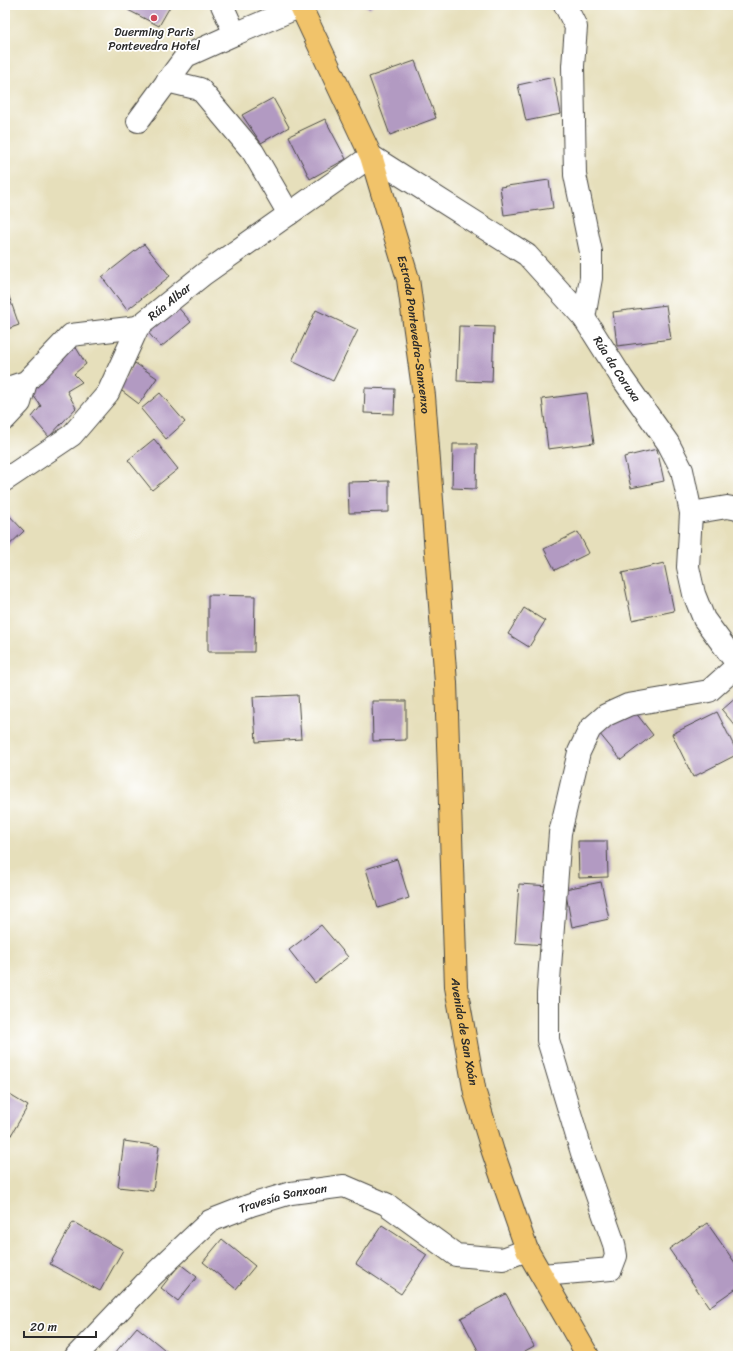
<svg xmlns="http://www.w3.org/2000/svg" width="743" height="1361" viewBox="0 0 743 1361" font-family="Sriracha,sans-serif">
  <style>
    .building { fill: #b29ac2 }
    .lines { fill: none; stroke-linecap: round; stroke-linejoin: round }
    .minor-casing { stroke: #474641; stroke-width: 24 }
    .major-casing { stroke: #474641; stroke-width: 24 }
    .minor { stroke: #fff; stroke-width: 22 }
    .major { stroke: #f1c36a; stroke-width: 22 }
    .poi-dot { fill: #d1495b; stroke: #fff; stroke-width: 1.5 }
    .labels { text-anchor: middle; stroke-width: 3.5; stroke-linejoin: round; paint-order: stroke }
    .poi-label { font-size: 12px; fill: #2b2b2b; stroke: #fff }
    .street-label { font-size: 12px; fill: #2b2b2b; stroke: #fff }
  </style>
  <rect width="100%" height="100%" fill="#fff"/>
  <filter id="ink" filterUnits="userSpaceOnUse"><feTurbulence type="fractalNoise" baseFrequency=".025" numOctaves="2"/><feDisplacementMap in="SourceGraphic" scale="8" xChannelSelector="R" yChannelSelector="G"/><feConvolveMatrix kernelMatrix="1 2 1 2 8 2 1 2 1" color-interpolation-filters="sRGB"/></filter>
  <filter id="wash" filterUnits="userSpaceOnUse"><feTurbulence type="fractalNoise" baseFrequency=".012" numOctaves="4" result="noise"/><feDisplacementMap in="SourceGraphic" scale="16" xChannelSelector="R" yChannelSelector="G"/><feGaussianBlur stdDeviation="0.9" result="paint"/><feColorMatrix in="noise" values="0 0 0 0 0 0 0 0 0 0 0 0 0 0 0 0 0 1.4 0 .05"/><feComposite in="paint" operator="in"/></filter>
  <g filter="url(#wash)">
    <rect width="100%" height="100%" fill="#e6dfbb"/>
    <g id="blocks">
      <g class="building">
        <path d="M130,5H171L159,26L128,10Z"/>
        <path d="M364,5H373L370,9Z"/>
        <path d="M415,61L436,118L390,135L369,77Z"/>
        <path d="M554,77L561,114L526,121L518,85Z"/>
        <path d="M273,98L289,127L261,143L242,115Z"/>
        <path d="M325,119L346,159L310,179L289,136Z"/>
        <path d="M549,180L553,208L504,215L500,187Z"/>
        <path d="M144,244L170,276L127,310L102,277Z"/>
        <path d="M5,285L19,325L5,330Z"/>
        <path d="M175,304L191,322L161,347L145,329Z"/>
        <path d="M666,305L671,339L617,346L613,312Z"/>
        <path d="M316,310L358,330L333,381L292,361Z"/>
        <path d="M459,326L494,327L492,382L457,381Z"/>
        <path d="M75,346L86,364L74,374L82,382L67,391L76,408L49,437L32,417L41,406L33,395L39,382Z"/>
        <path d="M135,363L157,378L139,404L118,388Z"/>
        <path d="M365,388L395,389L394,414L364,413Z"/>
        <path d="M160,393L185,422L166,439L141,409Z"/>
        <path d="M587,393L594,443L548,449L542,399Z"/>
        <path d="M154,439L178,469L152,490L128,460Z"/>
        <path d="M453,444H477L476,489L452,488Z"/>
        <path d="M657,449L664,481L631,488L624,457Z"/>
        <path d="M389,481V512L349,513L348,482Z"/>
        <path d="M5,511L24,531L5,549Z"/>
        <path d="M578,532L589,553L555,570L544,549Z"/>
        <path d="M664,563L674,611L632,620L622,573Z"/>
        <path d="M208,595L255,596L254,652H208Z"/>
        <path d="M524,608L545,621L529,647L508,634Z"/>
        <path d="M298,695L301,739L256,742L253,697Z"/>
        <path d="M738,696V729L722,710Z"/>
        <path d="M372,701H406V740L373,741Z"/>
        <path d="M632,708L653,735L621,760L599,733Z"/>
        <path d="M717,712L738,754L693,777L672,734Z"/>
        <path d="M578,841H607L608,877L579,878Z"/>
        <path d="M397,859L409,898L378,908L366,869Z"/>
        <path d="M601,882L609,919L572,927L565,889Z"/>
        <path d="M519,884L550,886L546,945L515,943Z"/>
        <path d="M321,925L348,957L315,983L289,950Z"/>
        <path d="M5,1092L28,1106L7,1142L5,1141Z"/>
        <path d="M124,1141L159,1146L153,1191L118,1187Z"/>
        <path d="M73,1222L123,1250L100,1291L50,1264Z"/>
        <path d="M707,1223L738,1267V1287L709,1307L669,1249Z"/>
        <path d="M382,1225L427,1255L401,1294L356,1264Z"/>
        <path d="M222,1239L255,1266L236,1289L203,1262Z"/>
        <path d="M180,1264L197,1277L178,1301L161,1288Z"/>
        <path d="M506,1294L534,1346L516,1356H481L461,1318Z"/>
        <path d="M137,1327L170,1354L168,1356H115L114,1354Z"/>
      </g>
    </g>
  </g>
  <g filter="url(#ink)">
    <use href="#blocks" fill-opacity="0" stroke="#474641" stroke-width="1"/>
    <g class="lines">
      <defs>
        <g id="minor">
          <path d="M565,5L576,27L573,66L575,175L591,252V278L584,318"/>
          <path d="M235,34L301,6"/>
          <path d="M167,81L200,89L253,152L289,214"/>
          <path d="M138,121L186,56L235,34L222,5"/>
          <path d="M5,389L26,382L71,335L138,327"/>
          <path d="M5,419L20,403L26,382"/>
          <path id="s1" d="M5,480L72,435L108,393L138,327L204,274L371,156L527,255L584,318L622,378L668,443L682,470L691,513L688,567L694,594L704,619L738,665"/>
          <path d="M691,513L727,507L738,509"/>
          <path d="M542,1275L611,1269L616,1256L614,1244L582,1153L548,1040V994L560,833L579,752L590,729L606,715L628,705L709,691L738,665"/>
          <path id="s2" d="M76,1356L153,1275L210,1221L251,1205L291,1193L344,1186L386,1204L456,1255L503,1259L527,1250"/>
        </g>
        <g id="major">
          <path id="s3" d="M300,5L371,156L408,279L424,396L446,683L456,987L475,1093L493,1152L527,1250L588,1356"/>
        </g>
      </defs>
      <use href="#minor" class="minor-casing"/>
      <use href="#major" class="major-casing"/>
      <use href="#minor" class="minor"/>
      <use href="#major" class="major"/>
    </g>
  </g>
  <circle class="poi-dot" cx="154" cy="18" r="4"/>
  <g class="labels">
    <g class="poi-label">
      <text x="154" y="36">Duerming Paris<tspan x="154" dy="14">Pontevedra Hotel</tspan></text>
    </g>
    <g class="street-label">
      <text dy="4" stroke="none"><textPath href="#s1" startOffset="249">Rúa Albar</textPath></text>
      <text dy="4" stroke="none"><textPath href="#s3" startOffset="351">Estrada Pontevedra-Sanxenxo</textPath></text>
      <text dy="4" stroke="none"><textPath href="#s1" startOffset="828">Rúa da Coruxa</textPath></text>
      <text dy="4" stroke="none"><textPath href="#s3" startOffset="1051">Avenida de San Xoán</textPath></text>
      <text dy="4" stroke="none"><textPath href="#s2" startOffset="267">Travesía Sanxoan</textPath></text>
    </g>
  </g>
  <rect width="743" height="1361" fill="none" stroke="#fff" stroke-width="20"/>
  <path d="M24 1331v6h72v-6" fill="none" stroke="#2b2b2b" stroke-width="2"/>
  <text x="30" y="1331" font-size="12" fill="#2b2b2b" stroke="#ffffff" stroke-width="3" paint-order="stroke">20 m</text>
</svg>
